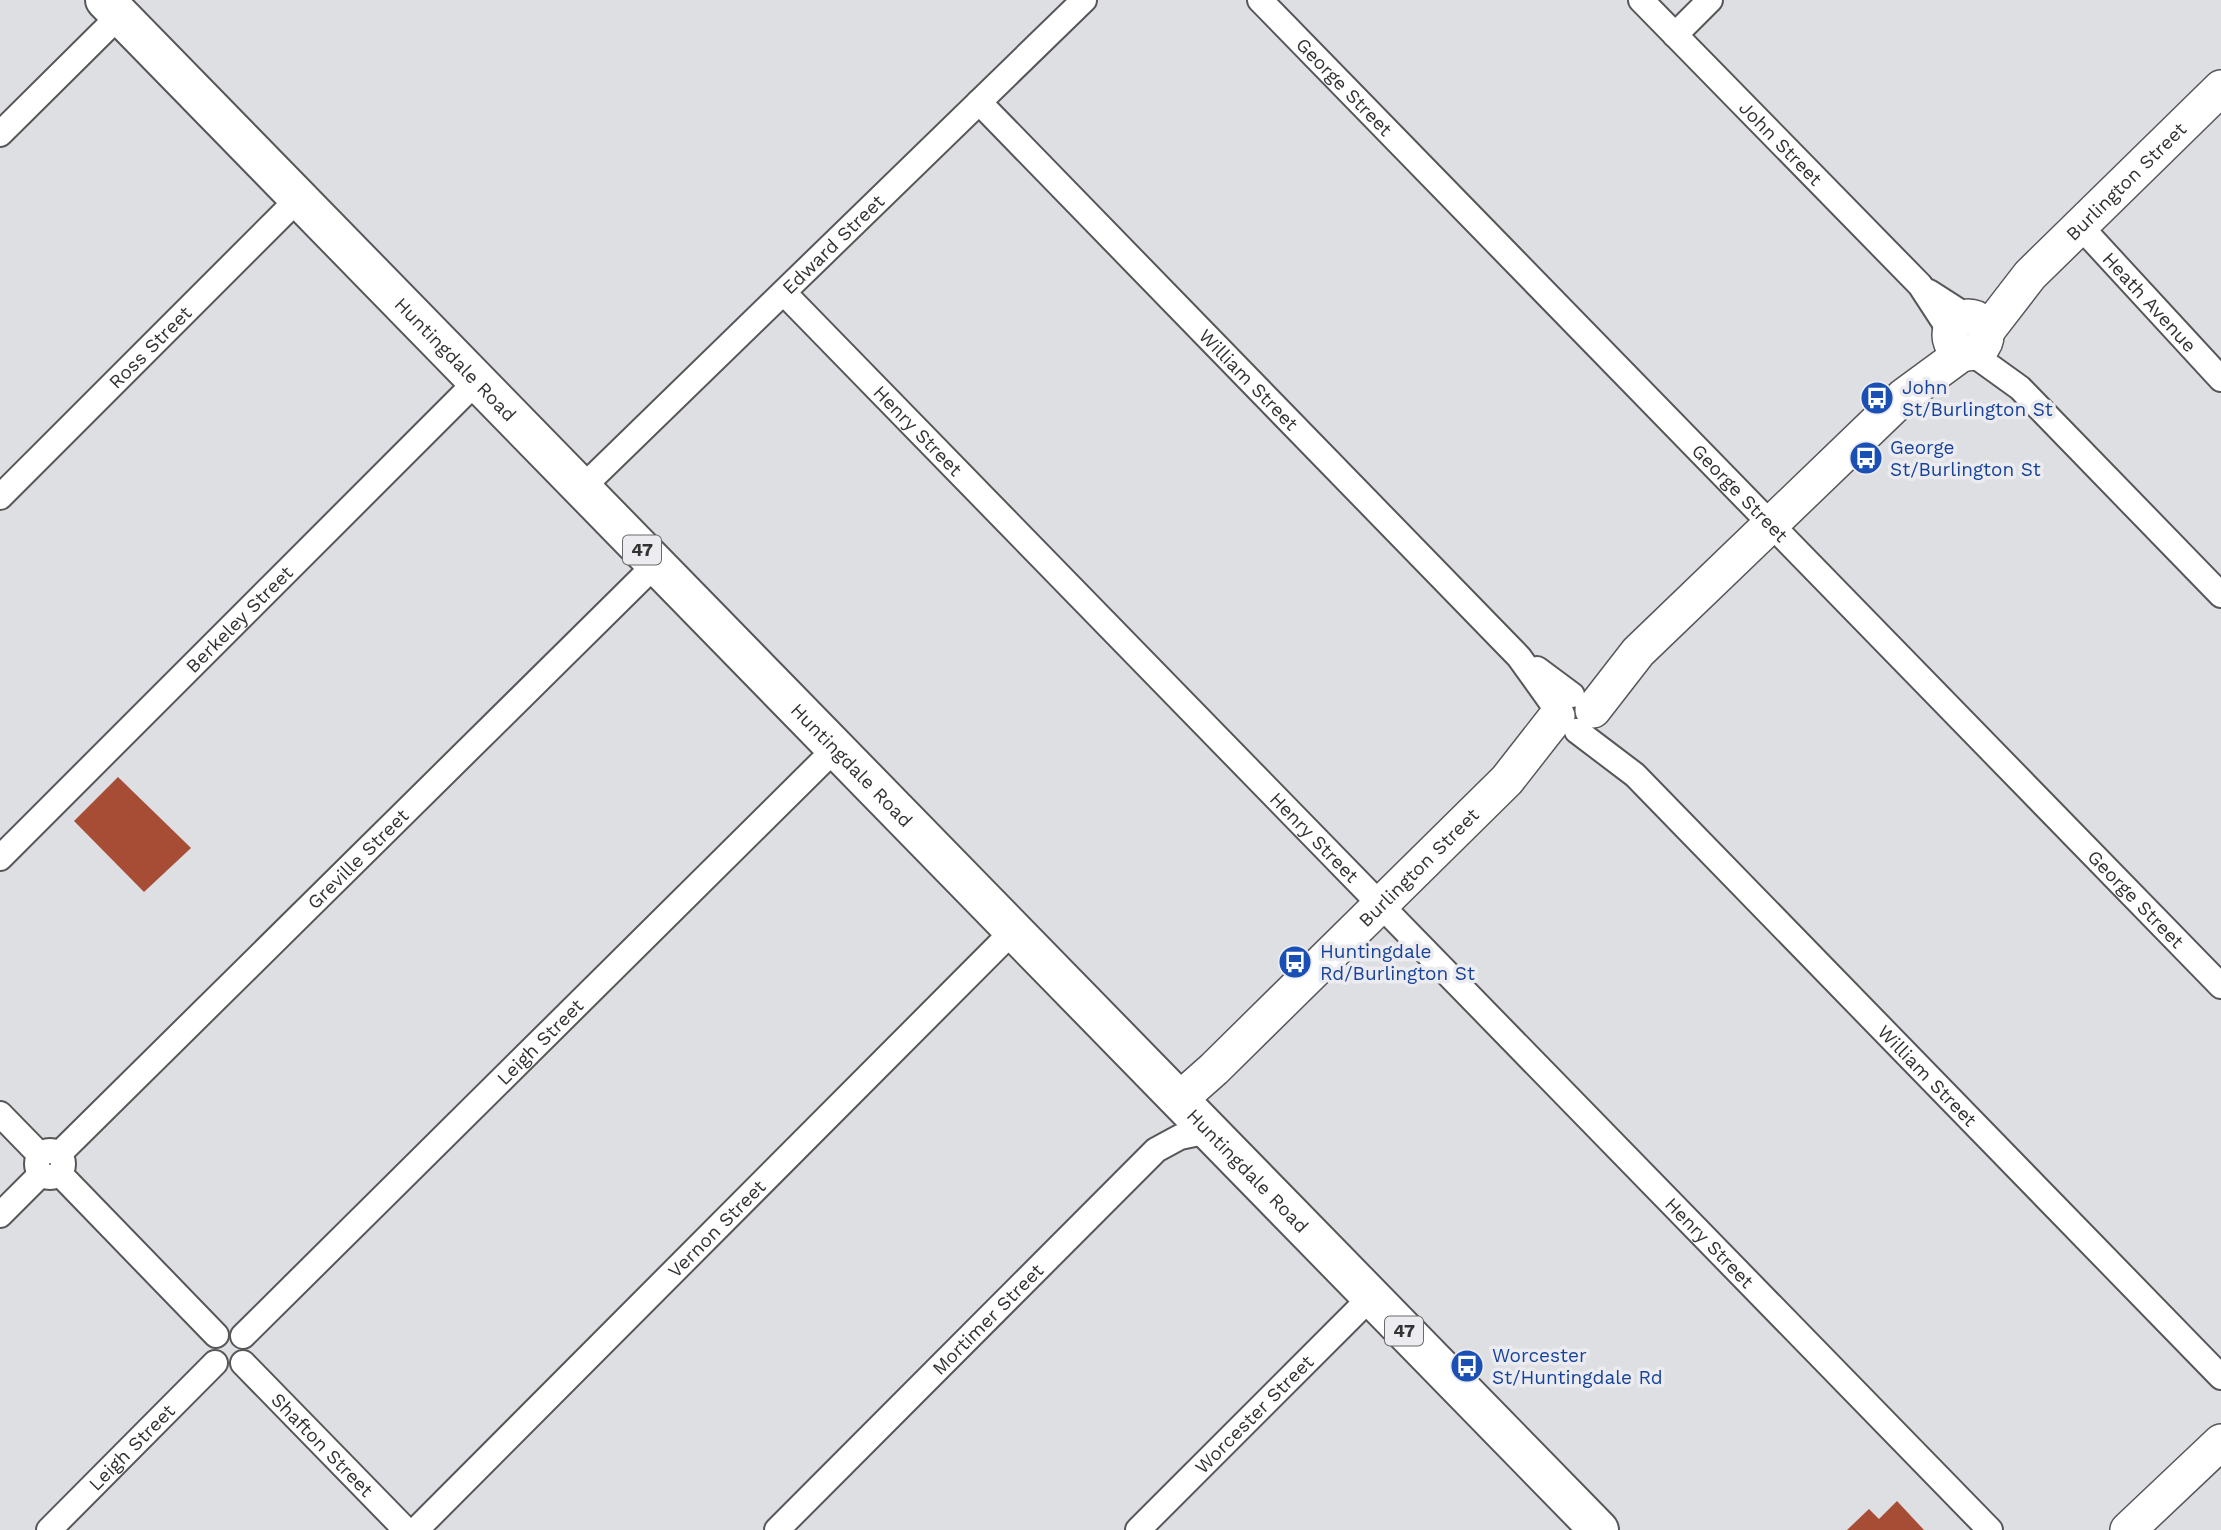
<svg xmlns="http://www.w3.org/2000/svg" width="2221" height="1530" viewBox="0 0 2221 1530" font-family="'Work Sans',sans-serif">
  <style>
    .building { fill: #a74c35 }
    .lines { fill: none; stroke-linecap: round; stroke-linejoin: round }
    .street-casing { stroke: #57575a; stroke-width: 28 }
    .secondary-casing { stroke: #57575a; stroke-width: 38 }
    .primary-casing { stroke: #57575a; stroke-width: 42 }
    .street { stroke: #fff; stroke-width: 24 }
    .secondary { stroke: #fff; stroke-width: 35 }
    .primary { stroke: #fff; stroke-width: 38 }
    .labels { text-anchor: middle; stroke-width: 7; stroke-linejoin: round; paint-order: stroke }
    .shield { fill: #ececf0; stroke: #6a6a6c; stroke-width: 2 }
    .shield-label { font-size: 18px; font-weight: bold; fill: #333334 }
    .street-label { font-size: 19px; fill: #333334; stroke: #ececf0 }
    .transit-label { font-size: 19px; fill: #164399; stroke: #ececf0; text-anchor: start }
  </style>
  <rect width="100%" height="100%" fill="#dedfe3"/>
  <g class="building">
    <path d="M118,777L191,848L144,892L74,821Z"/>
    <path d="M1897,1501L1924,1530H1847L1869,1509L1879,1519Z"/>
  </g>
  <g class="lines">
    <defs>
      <g id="street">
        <path id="s1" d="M1260,0L2221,986"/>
        <path id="s2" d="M1641,0L1920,285L1950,331"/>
        <path d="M1675,35L1710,0"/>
        <path id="s3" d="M979,102L1519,657L1557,710"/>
        <path d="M0,134L120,15"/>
        <path id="s4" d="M2080,226L2221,379"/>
        <path d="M1929,292L1968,317"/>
        <path id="s5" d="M784,293L1990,1530"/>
        <path d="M1970,352L2020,388L2221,595"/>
        <path id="s6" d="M582,488L1084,0"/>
        <path id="s7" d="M0,497L299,198"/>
        <path d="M1537,669L1572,695"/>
        <path id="s8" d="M1577,731L1635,775L2221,1377"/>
        <path id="s9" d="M0,858L477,381"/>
        <path d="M0,1114L40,1155"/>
        <circle cx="50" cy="1164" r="13"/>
        <path id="s10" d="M59,1154L656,564"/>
        <path d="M60,1174L216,1335"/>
        <path d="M0,1215L41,1174"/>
        <path id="s11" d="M243,1336L836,748"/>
        <path id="s12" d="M243,1363L402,1526"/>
        <path id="s13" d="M420,1526L1013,931"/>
        <path id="s14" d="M49,1530L215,1363"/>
        <path id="s15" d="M777,1530L1156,1150L1180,1137L1209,1131"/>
        <path id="s16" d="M1138,1530L1371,1297"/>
      </g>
      <g id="secondary">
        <circle cx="1968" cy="335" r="18"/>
        <path id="s17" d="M1986,332L2030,275L2221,88"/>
        <path d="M1593,710L1638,652L1904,396L1964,352"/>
        <path id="s18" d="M1179,1100L1214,1069L1507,780L1557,716"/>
        <path d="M2128,1530L2221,1442"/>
      </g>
      <g id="primary">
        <path id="s19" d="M105,0L1599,1530"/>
      </g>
    </defs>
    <use href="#street" class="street-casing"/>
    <use href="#secondary" class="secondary-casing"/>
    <use href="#primary" class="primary-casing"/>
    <use href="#street" class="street"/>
    <use href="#secondary" class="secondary"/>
    <use href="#primary" class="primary"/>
  </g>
  <defs>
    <symbol id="bus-disc" viewBox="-11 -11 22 22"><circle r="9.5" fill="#1a4fb4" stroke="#ececf0"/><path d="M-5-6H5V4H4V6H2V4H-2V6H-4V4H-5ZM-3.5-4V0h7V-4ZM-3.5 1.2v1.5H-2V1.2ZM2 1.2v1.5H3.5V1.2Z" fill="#fff"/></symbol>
  </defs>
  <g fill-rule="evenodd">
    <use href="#bus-disc" x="1858" y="379" width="38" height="38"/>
    <use href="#bus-disc" x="1847" y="439" width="38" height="38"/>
    <use href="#bus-disc" x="1276" y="943" width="38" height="38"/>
    <use href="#bus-disc" x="1448" y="1347" width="38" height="38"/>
  </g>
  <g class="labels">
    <g class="shield">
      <rect x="623" y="535.5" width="38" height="29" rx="5"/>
      <rect x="1385" y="1316.5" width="38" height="29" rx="5"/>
    </g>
    <g class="shield-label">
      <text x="642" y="556">47</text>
      <text x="1404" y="1337">47</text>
    </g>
    <g class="street-label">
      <text dy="7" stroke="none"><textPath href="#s1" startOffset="121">George Street</textPath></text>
      <text dy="7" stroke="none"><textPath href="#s2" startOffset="200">John Street</textPath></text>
      <text dy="7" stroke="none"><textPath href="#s17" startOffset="206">Burlington Street</textPath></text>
      <text dy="7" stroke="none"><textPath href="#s6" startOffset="350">Edward Street</textPath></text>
      <text dy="7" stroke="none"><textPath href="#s4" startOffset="103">Heath Avenue</textPath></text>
      <text dy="7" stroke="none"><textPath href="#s7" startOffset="212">Ross Street</textPath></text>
      <text dy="7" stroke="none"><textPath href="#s19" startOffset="502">Huntingdale Road</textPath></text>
      <text dy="7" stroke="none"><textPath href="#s3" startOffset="387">William Street</textPath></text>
      <text dy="7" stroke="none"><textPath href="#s5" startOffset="192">Henry Street</textPath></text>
      <text dy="7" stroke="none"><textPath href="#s1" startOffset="688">George Street</textPath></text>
      <text dy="7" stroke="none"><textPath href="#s9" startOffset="338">Berkeley Street</textPath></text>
      <text dy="7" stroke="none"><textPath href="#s19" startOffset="1069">Huntingdale Road</textPath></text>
      <text dy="7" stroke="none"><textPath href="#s5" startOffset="760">Henry Street</textPath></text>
      <text dy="7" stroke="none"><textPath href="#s10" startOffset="420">Greville Street</textPath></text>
      <text dy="7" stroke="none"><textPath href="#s18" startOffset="334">Burlington Street</textPath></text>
      <text dy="7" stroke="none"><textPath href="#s1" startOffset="1255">George Street</textPath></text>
      <text dy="7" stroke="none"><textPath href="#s11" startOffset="418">Leigh Street</textPath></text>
      <text dy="7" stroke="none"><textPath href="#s8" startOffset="492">William Street</textPath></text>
      <text dy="7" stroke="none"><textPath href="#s19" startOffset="1636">Huntingdale Road</textPath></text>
      <text dy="7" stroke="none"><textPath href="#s13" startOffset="420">Vernon Street</textPath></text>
      <text dy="7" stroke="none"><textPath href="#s5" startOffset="1326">Henry Street</textPath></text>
      <text dy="7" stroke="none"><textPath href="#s15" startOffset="298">Mortimer Street</textPath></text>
      <text dy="7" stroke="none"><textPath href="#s16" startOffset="164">Worcester Street</textPath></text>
      <text dy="7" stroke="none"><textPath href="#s12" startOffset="114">Shafton Street</textPath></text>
      <text dy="7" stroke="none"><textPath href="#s14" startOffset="117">Leigh Street</textPath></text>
    </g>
    <g class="transit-label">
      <text x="1902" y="394">John<tspan x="1902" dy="22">St/Burlington St</tspan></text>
      <text x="1890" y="454">George<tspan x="1890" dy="22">St/Burlington St</tspan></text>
      <text x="1320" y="958">Huntingdale<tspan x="1320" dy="22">Rd/Burlington St</tspan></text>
      <text x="1492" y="1362">Worcester<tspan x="1492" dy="22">St/Huntingdale Rd</tspan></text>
    </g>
  </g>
</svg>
